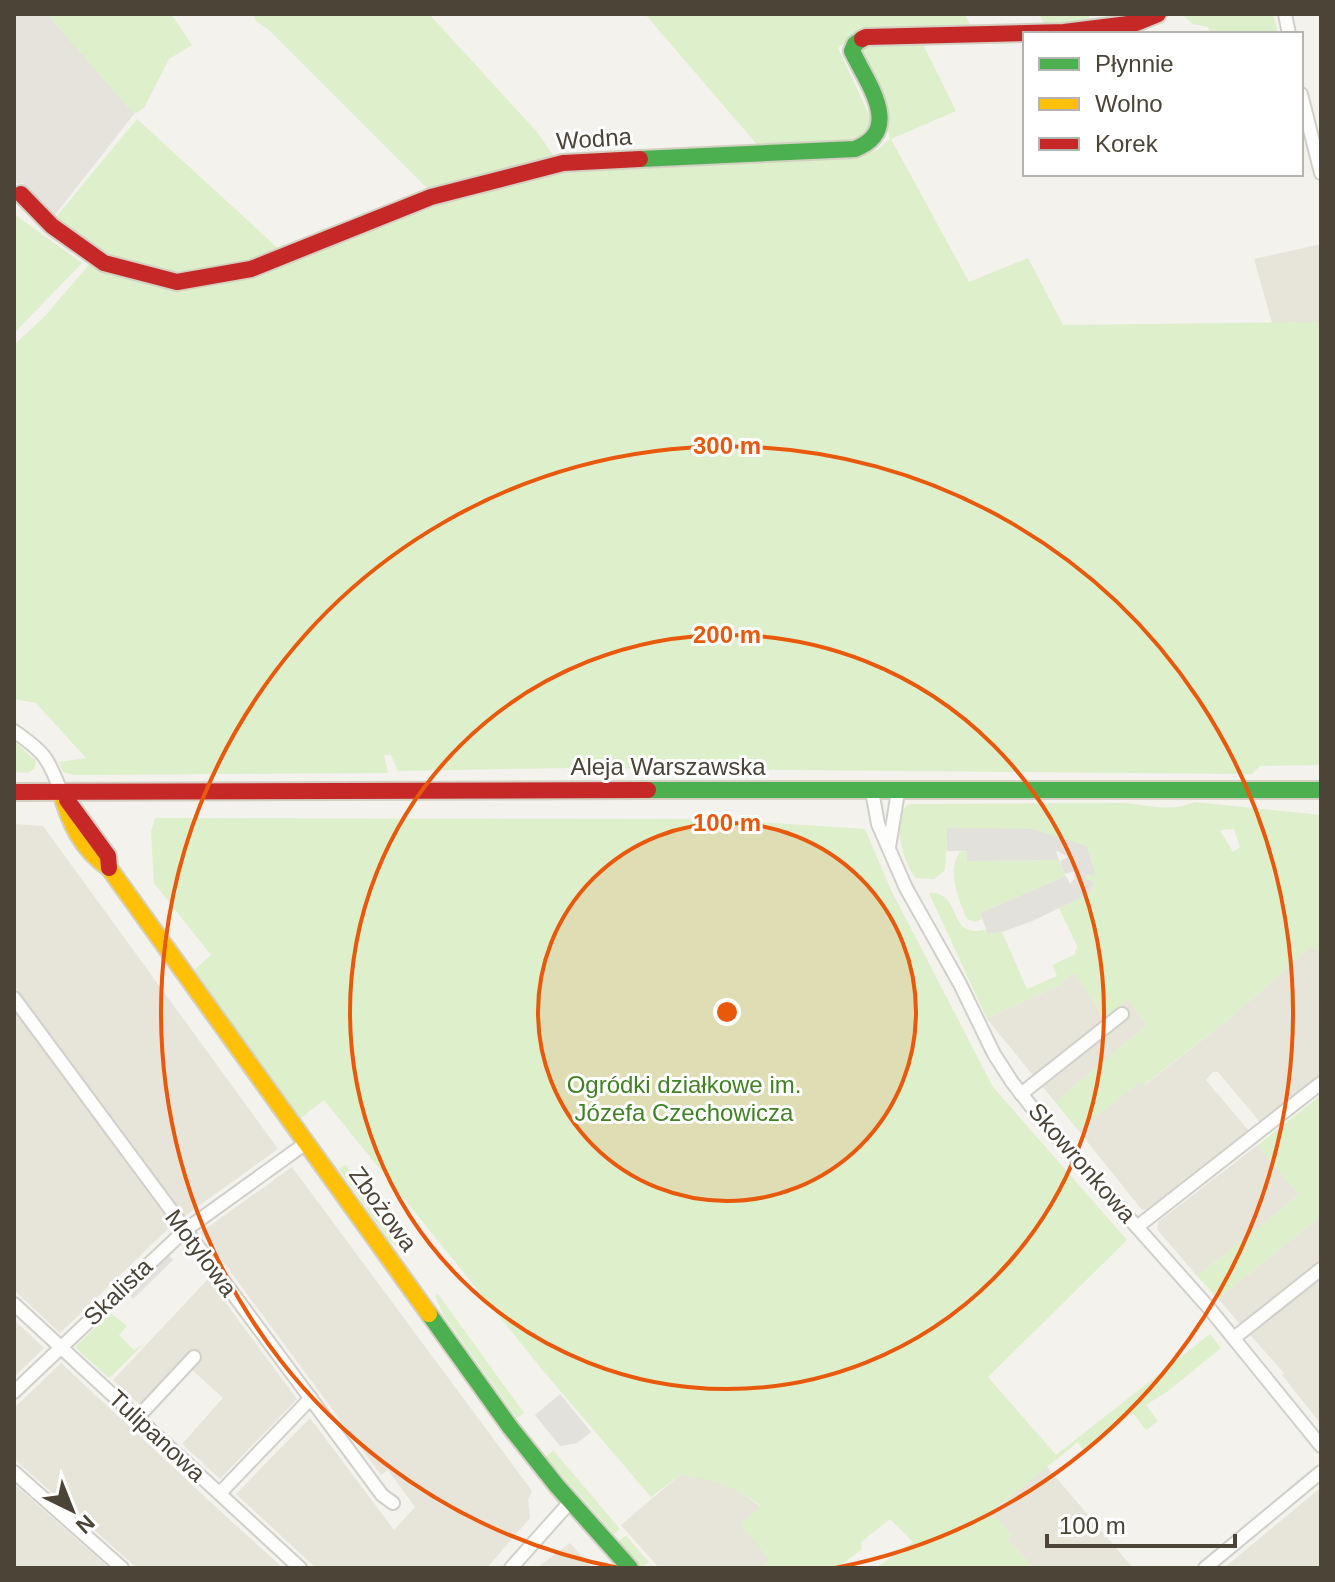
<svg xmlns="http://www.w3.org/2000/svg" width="1335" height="1582" viewBox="0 0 1335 1582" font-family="Helvetica,sans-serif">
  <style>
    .residential { fill: #e7e4da }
    .industrial { fill: #e6e2dc }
    .green { fill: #deefcb; fill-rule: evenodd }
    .parking { fill: #e2e1dc }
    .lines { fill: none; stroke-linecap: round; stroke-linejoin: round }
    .street-casing { stroke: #d1cfca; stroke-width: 16 }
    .fast-casing { stroke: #d3d0c3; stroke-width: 20 }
    .slow-casing { stroke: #d3d0c3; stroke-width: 20 }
    .jam-casing { stroke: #d3d0c3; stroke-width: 20 }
    .street { stroke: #fdfdfc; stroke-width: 12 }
    .fast { stroke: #4caf50; stroke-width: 16 }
    .slow { stroke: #ffc107; stroke-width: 16 }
    .jam { stroke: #c62828; stroke-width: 16 }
    .ring { fill: none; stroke: #e8590c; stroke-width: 4 }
    .labels { text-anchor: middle; stroke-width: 6; stroke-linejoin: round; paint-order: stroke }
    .street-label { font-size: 24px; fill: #4b4437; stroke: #fff }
    .park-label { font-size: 24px; fill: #418224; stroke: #fff }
    .centre { fill: #e8590c; stroke: #fff; stroke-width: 4 }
    .ring-label { font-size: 24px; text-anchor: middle; font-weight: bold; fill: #e8590c; stroke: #fff; stroke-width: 6; stroke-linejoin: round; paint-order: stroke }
  </style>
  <rect width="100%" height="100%" fill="#f3f2ed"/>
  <g class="residential">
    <path d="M1321,244V322L1272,323L1254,259Z"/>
    <path d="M14,824L43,826L278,1149L185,1216L14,985Z"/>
    <path d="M1311,947L1321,952V1074L1260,1122L1218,1072H1213L1206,1080L1249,1131L1151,1208L1142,1210L1078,1130L1141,1081L1145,1085L1234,1015Z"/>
    <path d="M1075,972L1104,1019L1128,1000L1147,1025L1055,1102L987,1019L1059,985Z"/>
    <path d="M14,1009L172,1225L60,1333L14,1290Z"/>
    <path d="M1258,1145L1299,1195L1197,1276L1157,1229L1158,1222Z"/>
    <path d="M292,1167L532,1491L528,1499L530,1518L487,1568H316L236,1494L310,1418L394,1530L415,1507L388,1470L381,1475L201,1232Z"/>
    <path d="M1321,1216V1424L1282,1375L1284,1373L1218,1299Z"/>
    <path d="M208,1279L297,1399L220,1479L182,1444L223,1398L189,1367L200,1356L194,1349L141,1406L113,1380Z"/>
    <path d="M14,1320L44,1348L14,1377Z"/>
    <path d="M61,1363L230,1520L283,1568H137L14,1459V1408Z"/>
    <path d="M1046,1466L1066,1489L1133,1568H1034L1008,1540L1012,1536L991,1513Z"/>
    <path d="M680,1475L708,1478L734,1487L761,1507L770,1560L761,1568H659L621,1525Z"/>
    <path d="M14,1484L109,1568H14Z"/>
    <path d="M1319,1489H1321V1568H1224Z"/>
    <path d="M570,1543L592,1568H537Z"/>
  </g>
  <path class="industrial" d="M14,14H47L134,114L54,216L29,194V189L23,183L18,184L14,181Z"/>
  <g class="green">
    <path d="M47,14H171L192,45L169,59L144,108L134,114Z"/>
    <path d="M253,14H429L537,132L553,155L549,160L429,190L268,29L256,21Z"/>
    <path d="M645,14H965L971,27L848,41L838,48L872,121L871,133L864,142L760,148Z"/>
    <path d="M1039,14H1089V22L1045,25Z"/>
    <path d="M1181,14H1273L1278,34H1210L1208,27L1193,24Z"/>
    <path d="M921,40L956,111L891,139L969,282L1028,258L1063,325L1321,322V765L1260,766L1252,774L573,768L398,771L391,755H384L388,773L74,775L63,772L59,762L86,758L36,703L14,699V345L45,316L93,260L166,288H180L433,203L571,169L856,156L877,150L890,139L887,124L855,62L861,45Z"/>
    <path d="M137,119L281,251L248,264L176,277L106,259L57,222L56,217Z"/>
    <path d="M14,214L82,263L14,333Z"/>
    <path d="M14,741L36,761L34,769L27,773L14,772Z"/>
    <path d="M1195,802L1321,815V952L1311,947L1234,1015L1144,1085L1140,1082L1078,1130L1055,1102L1147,1025L1128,1000L1105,1020L1075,973L1059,985L987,1019L929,893C963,890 946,942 987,929L989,934L1002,932L1027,989L1057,976L1052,965L1076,954L1075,950L1078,948L1059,908L1089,894L1094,882L1086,879L1087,875L1096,876L1087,846L948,828L945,870L934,879L916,878C903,864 889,813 910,804L1127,803C1152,806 1171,812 1195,802ZM1234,829L1240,847L1233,852L1220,830Z"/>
    <path d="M155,818L715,819L865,829L891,890L993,1087L1127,1240L988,1377L1056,1455L1210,1334L1221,1348L1168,1391L1146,1405L1158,1421L1146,1430L1133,1413L1084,1451L1078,1442L991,1512L1012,1536L1008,1540L1034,1568H876L913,1542L890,1519L861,1542L862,1549L837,1568H761L770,1560L740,1524L761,1506C735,1486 712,1479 680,1475L651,1497L545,1373L324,1100L297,1121L191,973L211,955L154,883L151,832Z"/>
    <path d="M967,851L968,861L1059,860L1066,876L980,913L982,919L975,922L967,919C959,900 946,871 960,852Z"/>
    <path d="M1321,1095V1216L1218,1299L1197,1276L1299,1195L1258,1145Z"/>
    <path d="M346,1165L407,1252L404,1253L388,1239L339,1169Z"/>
    <path d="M438,1294L524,1413L517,1418L444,1316L435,1296Z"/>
    <path d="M111,1313L127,1326L119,1335L134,1350L145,1343L109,1378L75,1347Z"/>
    <path d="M553,1450L620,1529L614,1534L546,1457Z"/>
    <path d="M626,1536L649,1562L641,1568L620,1543V1540Z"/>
  </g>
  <g class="parking">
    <path d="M947,828L1032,829L1087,846L1096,876L1087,875L1086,879L1094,882L1089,894L1032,921L1002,932L988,934L980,913L1066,876L1070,884L1075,878L1074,871L1065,874L1060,861L1068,857L1058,851L1056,852L1059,860L967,861V851H947Z"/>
    <path d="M163,1249L173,1260L133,1299L123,1288Z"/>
    <path d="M560,1394L591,1432L577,1443L560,1446L535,1415Z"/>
  </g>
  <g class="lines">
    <defs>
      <g id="street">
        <path d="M1285,14L1289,34"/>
        <path d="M1301,94L1321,173"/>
        <path d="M14,731C44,752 48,757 61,792"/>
        <path d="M872,791L878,824L906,888L960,984L994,1054L1012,1082L1041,1119L1209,1308L1321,1446"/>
        <path d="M889,847L898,792"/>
        <path d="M14,998L382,1495L393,1503"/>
        <path d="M1021,1094L1122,1014"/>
        <path d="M1137,1227L1321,1083"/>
        <path d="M14,1304L300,1568"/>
        <path d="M1234,1338L1321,1269"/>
        <path d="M14,1392L184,1231L306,1143"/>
        <path d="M138,1417L194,1357"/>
        <path d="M14,1472L122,1568"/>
        <path d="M220,1493L311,1398"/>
        <path d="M511,1568L570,1502"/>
        <path d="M1205,1568L1321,1472"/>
      </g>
      <g id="fast">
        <path d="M640,159L855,149C904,130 867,83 852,51L855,44L862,39"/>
        <path d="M648,790H1321"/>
        <path d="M429,1314L510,1427L557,1486L630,1568"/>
      </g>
      <path id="slow" d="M61,792C70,823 81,849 109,868L429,1314"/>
      <g id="jam">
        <path d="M862,39L866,37L1064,32L1136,23L1158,14"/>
        <path d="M21,194L52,226L104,263L177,282L251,269L431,197L563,163L640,159"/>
        <path d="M14,792L648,790"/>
        <path d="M67,800L108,856L109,868"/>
      </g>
    </defs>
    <use href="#street" class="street-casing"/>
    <use href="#fast" class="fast-casing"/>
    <use href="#slow" class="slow-casing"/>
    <use href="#jam" class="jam-casing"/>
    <use href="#street" class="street"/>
    <use href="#fast" class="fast"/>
    <use href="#slow" class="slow"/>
    <use href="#jam" class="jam"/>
  </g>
  <circle cx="727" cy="1012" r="189" fill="#e8590c" fill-opacity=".12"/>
  <g class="ring">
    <circle cx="727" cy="1012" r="189"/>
    <circle cx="727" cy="1012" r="377"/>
    <path d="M619 1568A566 566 0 1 1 835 1568"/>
  </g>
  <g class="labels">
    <g class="street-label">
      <text transform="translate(594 139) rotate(-4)" y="8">Wodna</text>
      <text x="668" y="775">Aleja Warszawska</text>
      <text transform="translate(1082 1163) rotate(49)" y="8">Skowronkowa</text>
      <text transform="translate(383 1209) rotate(54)" y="8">Zbożowa</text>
      <text transform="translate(201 1253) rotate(53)" y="8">Motylowa</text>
      <text transform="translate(118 1292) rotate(-44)" y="8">Skalista</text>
      <text transform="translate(157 1436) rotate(43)" y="8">Tulipanowa</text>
    </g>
    <g class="park-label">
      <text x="684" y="1093">Ogródki działkowe im.<tspan x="684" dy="28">Józefa Czechowicza</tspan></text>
    </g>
  </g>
  <circle cx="727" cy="1012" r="12" class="centre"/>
  <g class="ring-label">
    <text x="727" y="454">300 m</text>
    <text x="727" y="643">200 m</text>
    <text x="727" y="831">100 m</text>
  </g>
  <rect width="1335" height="1582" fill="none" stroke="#4b4437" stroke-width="32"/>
  <rect x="1023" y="32" width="280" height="144" fill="#ffffff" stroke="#b7b4af" stroke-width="2"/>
  <rect x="1039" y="58" width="40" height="12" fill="#4caf50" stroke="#b7b4af" stroke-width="2"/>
  <text x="1095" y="72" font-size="24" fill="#4b4437">Płynnie</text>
  <rect x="1039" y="98" width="40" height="12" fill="#ffc107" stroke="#b7b4af" stroke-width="2"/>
  <text x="1095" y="112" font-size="24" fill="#4b4437">Wolno</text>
  <rect x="1039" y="138" width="40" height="12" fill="#c62828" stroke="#b7b4af" stroke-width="2"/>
  <text x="1095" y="152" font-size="24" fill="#4b4437">Korek</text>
  <g transform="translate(72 1510) rotate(137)" stroke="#ffffff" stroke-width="6" paint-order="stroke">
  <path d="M0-6L14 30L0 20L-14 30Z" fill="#4b4437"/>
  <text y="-12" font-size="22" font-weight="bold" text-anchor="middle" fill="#4b4437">N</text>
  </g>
  <path d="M1047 1534v12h188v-12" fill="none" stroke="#4b4437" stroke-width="4"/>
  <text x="1059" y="1534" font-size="24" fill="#4b4437" stroke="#ffffff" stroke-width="6" paint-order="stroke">100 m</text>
</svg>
